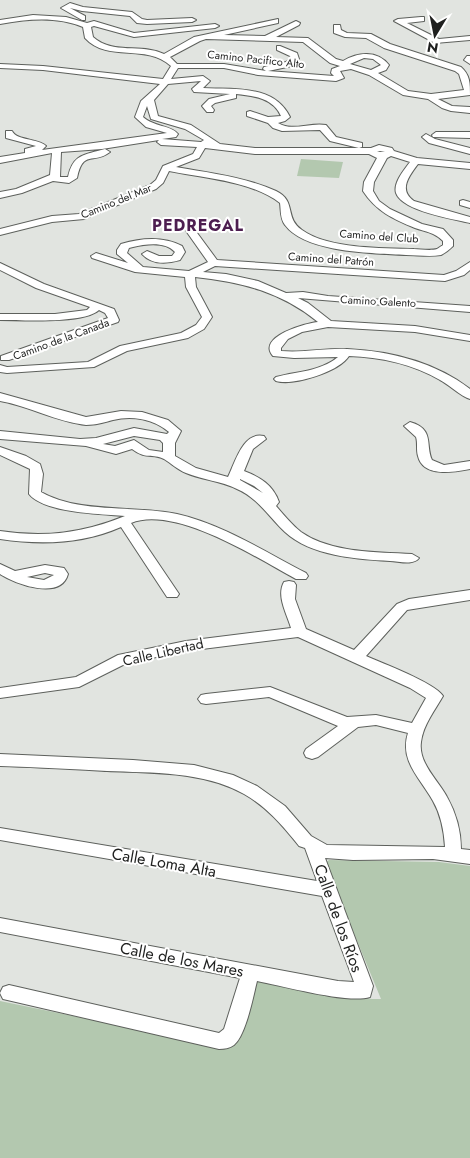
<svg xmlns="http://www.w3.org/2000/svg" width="470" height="1158" viewBox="0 0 470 1158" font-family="Jost,sans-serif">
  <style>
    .green { fill: #b3c8af }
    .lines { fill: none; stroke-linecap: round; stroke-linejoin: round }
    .minor-casing { stroke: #5d605c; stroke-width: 2 }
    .minor { fill: #fff; fill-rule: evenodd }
    .labels { text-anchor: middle; stroke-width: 4; stroke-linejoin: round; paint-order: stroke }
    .far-street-label { font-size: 11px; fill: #1f201f; stroke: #fff }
    .street-label { font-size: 14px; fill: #1f201f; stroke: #fff }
    .far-district-label { font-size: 16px; font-weight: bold; letter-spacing: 1px; fill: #4d1e50; stroke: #fff }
    .near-street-label { font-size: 16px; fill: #1f201f; stroke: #fff }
  </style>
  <rect width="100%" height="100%" fill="#e1e4e0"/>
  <g class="green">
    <path d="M301,159L343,162L339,178L297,176Z"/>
    <path d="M329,860L439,862L470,866V1158H0V1001L229,1048L255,979L372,999H381L325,863Z"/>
  </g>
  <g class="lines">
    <defs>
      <g id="minor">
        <path d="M70,3L83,7L132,12L142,19L147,20L192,18L196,20L192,22L147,24L137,23L130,16L82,11L70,8L85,16V20H82L61,8Z"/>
        <path d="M33,15L66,17L87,23L94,21L134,33L215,24L219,26L215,28L134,37L94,26L91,27L93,37C113,55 141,43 164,54L194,37L278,19V23L224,35L265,36L296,21L300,23L299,25L276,37L308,38L336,59L343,61C358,52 377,50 389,65L386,70L378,73L408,91L431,94L464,90L459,74L455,71L384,48L366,38L345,37L334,33V25H340L341,30L347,33L371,34L390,44L461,67C470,75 470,83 470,95L438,99L452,106L470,107V113L451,111L442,108L428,99L403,95L369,75L351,69L340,71L344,78L336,81L258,75L224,68H178L171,79L203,76L210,81L203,88C234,90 274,84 290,117L285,121L278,123C292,132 310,122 326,125L336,137L362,143V147L359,148L330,141L320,130L282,131L273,128L268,123L247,116V112L250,111L268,117L281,116C273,98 254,96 236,94V98L215,103L211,106L214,110L213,112H207L202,106L209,99L230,94L194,92L192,89L201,81L168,84L154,100L158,116L191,125L220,144L255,148H371L379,145L392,148L394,151L417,158L470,163V169L418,164C409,176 398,190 414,201L470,217V223C453,219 402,211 396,193C393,183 404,170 410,162L391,156L387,158L374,182L373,191L379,201L390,209L422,224L443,229L453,240V246C450,249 445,253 441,255C430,257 417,255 406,255C373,253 306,253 285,225C280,219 281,210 280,203C252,181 204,178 169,171L163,183L156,189L84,219L52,222L0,235V229L52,216L79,214L150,185L156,180L163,166L193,154L197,147L161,145L157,142L159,140L102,149L61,152L60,177H68C73,154 84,155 105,149L110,152C93,165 83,149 77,178L69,183L53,181L22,193L0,198V192L16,189L50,175L52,153L0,163V157L25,153V149L36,146L6,138V131H12C17,141 38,138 46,146L42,150L167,133L146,127L135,117L141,101L160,84L43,70L0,68V64L43,66L163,79L171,66C146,43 108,63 85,38L83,27C56,16 28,19 0,24V20ZM206,39L303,42L330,63L340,66L332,69L331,73L334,76L268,71L292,66L299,59L297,53L280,46H277V50L290,56L291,58L286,62L264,67L263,69L266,71L224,64H177L170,57L200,41ZM364,58L373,59L381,65L371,70L350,64ZM147,106L151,119L185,129L204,140L201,142L162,139L176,137L178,134C171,125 154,127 143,117ZM205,148L255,154H369L377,158L364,182L363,191C376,211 393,219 415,228C426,232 434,232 443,241V245C443,245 437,249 437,249C430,251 420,249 414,249C382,248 328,249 302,230C284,218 297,201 276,191C245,177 210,173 176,167L199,158ZM380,151L385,152H377Z"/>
        <path d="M421,17H424V21L407,23L439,39L470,36V40L435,43L394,21L398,19Z"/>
        <path d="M467,56H470V64L464,60Z"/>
        <path d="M436,132H470V138L433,137L432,135Z"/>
        <path d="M426,134L435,139L470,148V154L429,143L422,137Z"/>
        <path d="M463,200L470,202V208L460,205V201Z"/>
        <path d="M189,225L192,226L217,260L444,275L456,271L470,262V270L464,275L445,281L215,266L203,272L226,274L258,281L286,293L303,292L328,296L470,306V312L298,298L308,303L331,321L415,326L470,335V341L415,332L328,327L302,332L288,339L281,348V351C303,353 325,348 347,349C390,351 435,362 470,389V399C460,396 450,385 440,380C413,364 380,357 349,356C339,372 293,386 276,381L274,379L276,377C298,371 319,372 338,357L294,358L273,356C256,337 306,323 318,322C281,292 242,282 195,277L196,287L212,317L204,329L188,338L127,351L94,367L7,373L0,372V365L7,367L88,362L120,346L181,333L196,325L202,317L186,287L185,277L135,272L92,258L91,256L96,253L128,263L117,254V250L121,244C141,238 163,236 182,246L185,252L180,260C166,264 152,265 142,254L147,251L159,256H172L175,252C165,241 146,244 133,247L129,248L127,253L143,267L189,271L208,262L184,228Z"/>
        <path d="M0,263L44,284L114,309L119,320L118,322L9,360H1V356L108,318L105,313L99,310C84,324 22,320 0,320V314H55L87,310L90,307L36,288L0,270Z"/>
        <path d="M0,393L86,417L121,411L142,412L168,420L181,431L175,443V456L196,468L228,477C235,463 243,431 264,436L266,439L253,449L244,471C260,477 273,485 279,502L276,506C284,515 292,525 301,532C331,553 377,552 412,554L419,558C413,566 398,561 390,561C356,559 311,556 285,532C269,517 258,498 237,489C221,481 203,480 186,473C178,470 171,463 164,459C152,453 146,460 132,449L116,454L86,446L0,439V431L80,439L96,438L134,428L167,434L169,432C154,419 132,415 113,420C105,422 96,425 86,425C57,422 29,406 0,401ZM134,436L160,440L163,443V452L149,450L134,440L115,446L103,444ZM240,479L254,486L263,493L240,480Z"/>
        <path d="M410,422C435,429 425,445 432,460L444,465L470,461V469C455,472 423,478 418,456C416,450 418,443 416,437L404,426Z"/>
        <path d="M0,447L26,456L40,464L43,474L41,492C80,514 135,505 177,514C222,524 265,552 306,573L308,576L306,579H296C257,558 175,505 131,523L179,594L177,597H167L121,527C83,544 40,545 0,539V531C45,538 83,533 125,516C101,514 44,513 29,494L30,469L0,455Z"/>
        <path d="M0,564L15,571L45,565L64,568L68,574C61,601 15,584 0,574ZM45,573L54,575L44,580L27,577Z"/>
        <path d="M289,581L294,582L296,585L295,599L306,629L354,650L397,604L409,599L470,590V600L407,610L366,656C382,663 435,683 443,696C435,710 423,725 421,742C418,763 438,780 447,797C456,813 461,831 461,849L470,850V864L433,859L353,860L325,858L373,986L370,997C348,1004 283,986 257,981C253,997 246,1035 234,1045C230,1048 224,1049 219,1049L3,999L0,993L3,987L9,985L219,1033L224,1029L240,978L0,932V918L338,981L354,982L322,896L0,840V828L317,881L305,848L299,846C283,826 267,807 244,794C204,771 151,773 107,771C71,769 36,767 0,766V754L133,760L194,765L233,775L257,786L285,806L311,836L327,845L445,847C444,831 441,815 433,801C421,779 399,761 408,733L376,725L358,727L318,757L312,759L306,757L304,753L306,749L338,726L269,697L206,704L201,703L198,699L201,695L206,694L270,687L347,717L376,715L412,723L426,698L410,688L298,637L186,651L127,663L79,687L0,698V688L76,677L118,655L186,641L291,628C287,614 276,596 284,582Z"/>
      </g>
    </defs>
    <use href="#minor" class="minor-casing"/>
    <use href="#minor" class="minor"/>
  </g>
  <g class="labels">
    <g class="far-street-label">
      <text transform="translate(256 59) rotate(6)" y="4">Camino Pacifico Alto</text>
      <text transform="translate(116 201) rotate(-22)" y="4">Camino del Mar</text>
      <text transform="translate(379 236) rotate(4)" y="4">Camino del Club</text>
      <text transform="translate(331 259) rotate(4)" y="4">Camino del Patrón</text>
      <text transform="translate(378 301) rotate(3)" y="4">Camino Galento</text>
      <text transform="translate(61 339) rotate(-20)" y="4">Camino de la Canada</text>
    </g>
    <g class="street-label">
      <text transform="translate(163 652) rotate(-13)" y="5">Calle Libertad</text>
    </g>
    <g class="far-district-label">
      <text x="198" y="231">PEDREGAL</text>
    </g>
    <g class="near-street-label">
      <text transform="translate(164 862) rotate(10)" y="6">Calle Loma Alta</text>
      <text transform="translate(339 918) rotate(70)" y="6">Calle de los Ríos</text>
      <text transform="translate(182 959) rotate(11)" y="6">Calle de los Mares</text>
    </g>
  </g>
  <g transform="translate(435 35) rotate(190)" stroke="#ffffff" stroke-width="4" paint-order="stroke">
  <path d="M0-4L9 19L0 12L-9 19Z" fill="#1f201f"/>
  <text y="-8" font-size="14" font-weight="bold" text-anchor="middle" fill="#1f201f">N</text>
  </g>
</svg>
